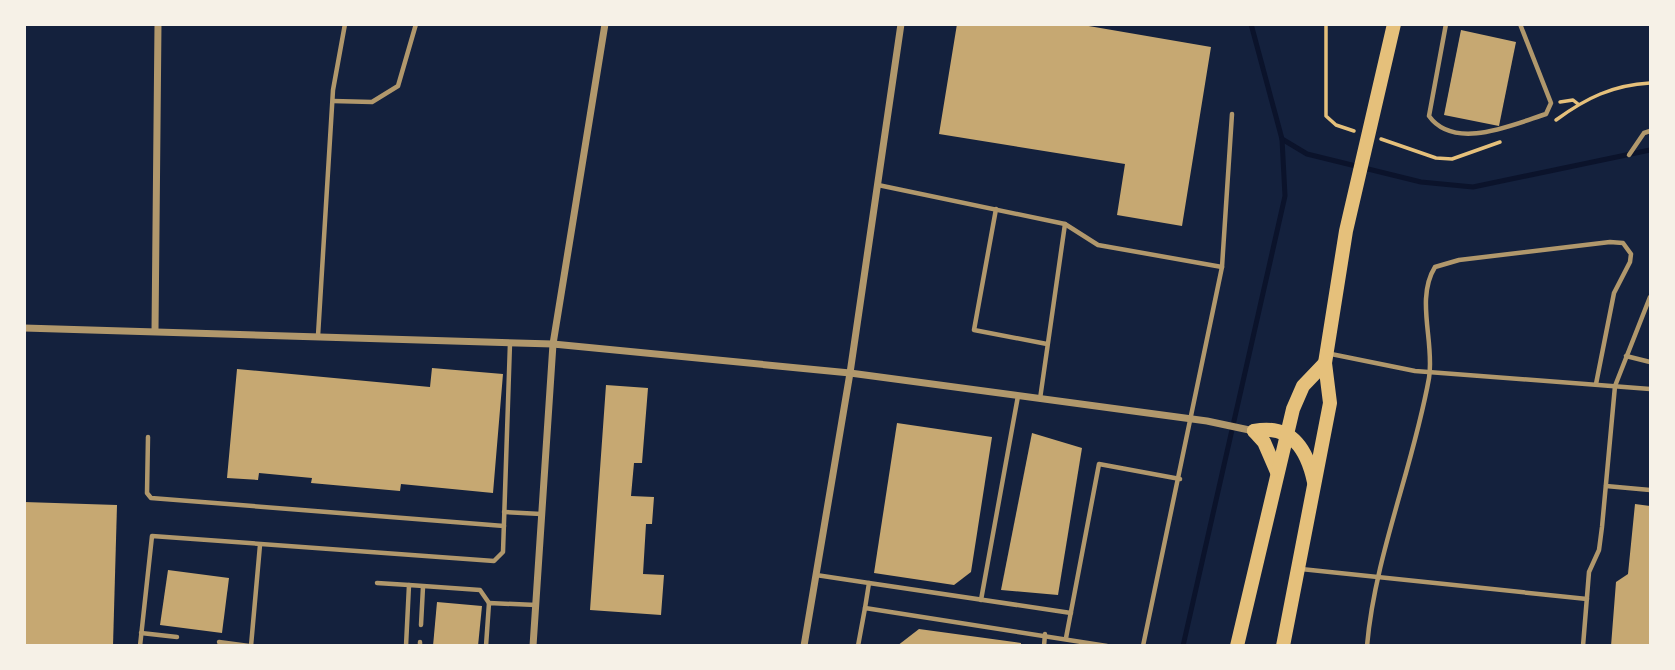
<svg xmlns="http://www.w3.org/2000/svg" width="1675" height="670" viewBox="0 0 1675 670" font-family="'Golos Text',sans-serif">
  <style>
    .lines { fill: none; stroke-linecap: round; stroke-linejoin: round }
    .stream { stroke: #0b132b; stroke-width: 5 }
    .building { fill: #c6a872 }
    .path { stroke: #e5c07b; stroke-width: 3.5 }
    .service { stroke: #b1986c; stroke-width: 4.5 }
    .minor { stroke: #b1986c; stroke-width: 7 }
    .primary { stroke: #e5c07b; stroke-width: 14 }
  </style>
  <rect width="100%" height="100%" fill="#14213d"/>
  <g class="lines">
    <g class="stream">
      <path d="M1251,24L1282,139L1307,154L1421,182L1473,187L1650,150"/>
      <path d="M1183,646L1285,196L1282,139"/>
    </g>
  </g>
  <g class="building">
    <path d="M957,24H1077L1211,47L1182,226L1117,215L1125,164L939,134Z"/>
    <path d="M1461,30L1516,42L1499,126L1444,115Z"/>
    <path d="M432,368L503,374L493,493L401,484L400,491L311,483L312,478L259,473L258,480L227,478L237,369L430,387Z"/>
    <path d="M606,385L648,388L642,463H634L631,496L654,497L652,524H646L643,574L664,575L661,615L590,610Z"/>
    <path d="M897,423L992,437L971,572L954,585L874,573Z"/>
    <path d="M1032,433L1082,448L1058,595L1001,590Z"/>
    <path d="M24,502L117,505L113,646H24Z"/>
    <path d="M1635,504L1650,506V646H1611L1616,582L1628,574Z"/>
    <path d="M168,570L229,578L222,633L160,625Z"/>
    <path d="M437,602L482,606L478,646H433Z"/>
    <path d="M919,629L1021,643V646H897Z"/>
  </g>
  <g class="lines">
    <g class="path">
      <path d="M1326,24V116L1336,125L1354,131"/>
      <path d="M1560,102L1573,100L1578,104"/>
      <path d="M1556,120C1586,98 1613,85 1650,83"/>
      <path d="M1381,139L1436,158L1452,159L1500,142"/>
    </g>
    <g class="service">
      <path d="M1446,24L1429,116C1454,151 1512,125 1546,114L1551,103L1520,24"/>
      <path d="M333,101L372,102L398,86L416,24"/>
      <path d="M1629,155L1644,133L1650,131"/>
      <path d="M878,185L1065,224L1098,245L1222,267"/>
      <path d="M996,209L974,330L1047,344"/>
      <path d="M318,336L333,90L345,24"/>
      <path d="M1331,354L1415,371L1650,389"/>
      <path d="M1626,356L1650,362"/>
      <path d="M1040,399L1065,224"/>
      <path d="M148,437L147,493L151,498L504,526"/>
      <path d="M1606,486L1650,490"/>
      <path d="M504,512L541,514"/>
      <path d="M1301,569L1587,599"/>
      <path d="M816,575L869,583L865,608"/>
      <path d="M377,583L409,585"/>
      <path d="M869,583L1071,613"/>
      <path d="M981,600L1018,396"/>
      <path d="M421,625L423,587"/>
      <path d="M141,633L177,637"/>
      <path d="M1066,638L1099,464L1180,479"/>
      <path d="M219,642L249,646"/>
      <path d="M140,646L152,536L494,561L503,552L510,343"/>
      <path d="M251,646L260,545"/>
      <path d="M406,646L409,585L480,590L489,603"/>
      <path d="M420,646V642"/>
      <path d="M486,646L489,603L536,605"/>
      <path d="M858,646L865,608L1107,646"/>
      <path d="M1044,646L1045,634"/>
      <path d="M1143,646L1222,267L1232,114"/>
      <path d="M1367,646C1375,555 1413,468 1429,378C1435,343 1415,299 1435,267L1459,260L1610,242L1623,243L1631,254L1630,262L1614,293L1596,384"/>
      <path d="M1583,646L1589,572L1599,550L1602,527L1615,386L1650,297"/>
    </g>
    <g class="minor">
      <path d="M24,328L553,344L850,373L1207,421L1254,431"/>
      <path d="M155,331L158,24"/>
      <path d="M533,646L553,344L605,24"/>
      <path d="M804,646L850,373L901,24"/>
    </g>
    <g class="primary">
      <path d="M1254,431C1291,424 1307,449 1314,482"/>
      <path d="M1254,431L1264,442L1277,472"/>
      <path d="M1237,646L1293,409L1303,386L1325,363"/>
      <path d="M1283,646L1330,403L1325,363L1346,231L1394,24"/>
    </g>
  </g>
  <rect width="1675" height="670" fill="none" stroke="#f6f1e7" stroke-width="52"/>
</svg>
